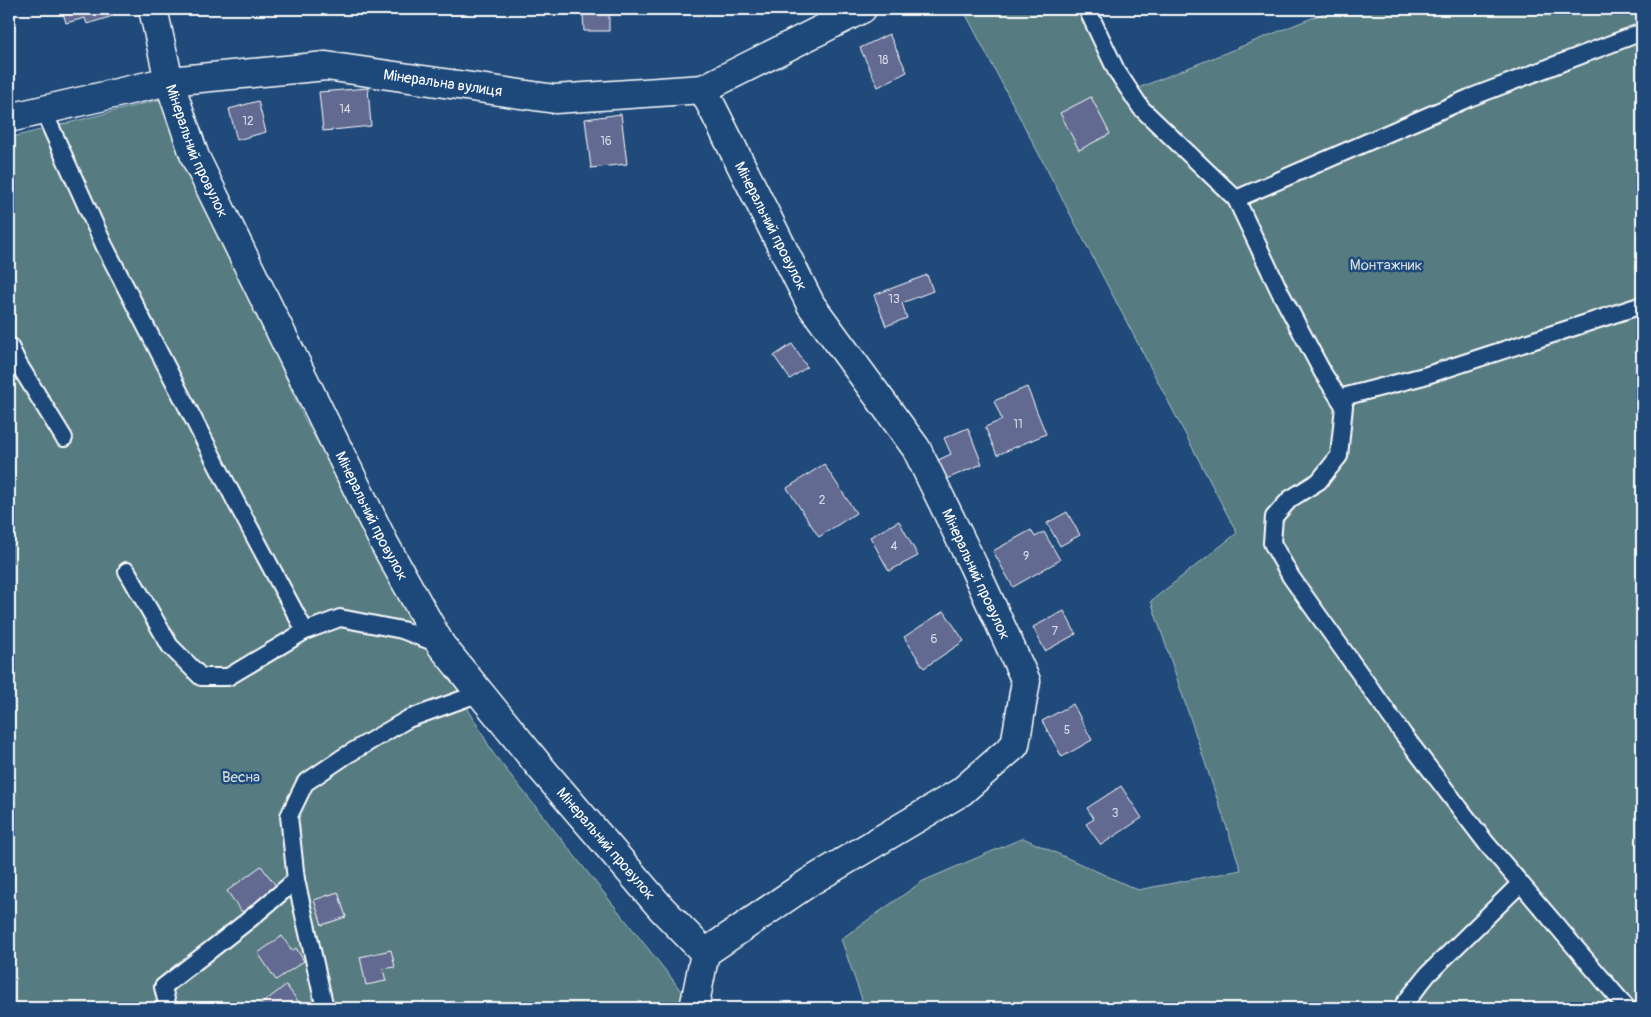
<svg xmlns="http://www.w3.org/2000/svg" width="1651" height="1017" viewBox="0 0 1651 1017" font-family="Pangolin,sans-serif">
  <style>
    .green { fill: #577b81; stroke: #abbdc0 }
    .building { fill: #636b92; stroke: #fff }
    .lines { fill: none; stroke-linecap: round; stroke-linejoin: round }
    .service-casing { stroke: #fff; stroke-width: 20 }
    .minor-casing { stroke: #fff; stroke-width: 31 }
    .service { stroke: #1f4a7a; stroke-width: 16 }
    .minor { stroke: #1f4a7a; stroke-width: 28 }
    .labels { text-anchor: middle; stroke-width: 5; stroke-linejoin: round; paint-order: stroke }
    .number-label { font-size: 12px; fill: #d8dae4 }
    .street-label { font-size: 15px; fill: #fff; stroke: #1f4a7a }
    .park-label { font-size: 15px; fill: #d5dee0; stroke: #1f4a7a }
  </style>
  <rect width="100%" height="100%" fill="#1f4a7a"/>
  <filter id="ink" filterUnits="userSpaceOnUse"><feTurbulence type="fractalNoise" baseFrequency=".02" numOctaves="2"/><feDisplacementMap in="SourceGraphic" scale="10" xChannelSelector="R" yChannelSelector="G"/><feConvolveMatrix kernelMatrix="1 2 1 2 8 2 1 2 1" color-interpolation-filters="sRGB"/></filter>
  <g filter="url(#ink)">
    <g class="green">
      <path d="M963,9H1080L1121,95L1334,9H1642V1008H865L841,939L923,881L1023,838L1138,890L1241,870L1151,601L1237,533Z"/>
      <path d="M162,99L304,418L493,753L673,980L693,1008H9V138Z"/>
    </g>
    <g class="building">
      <path d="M62,9H111L113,16L87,24L85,18L66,23Z"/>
      <path d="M402,9H434V12L403,14Z"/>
      <path d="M571,9H609V31H584L583,15H571Z"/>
      <path d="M889,34L907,72L878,87L860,48Z"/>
      <path d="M368,88L371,126L323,131L319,92Z"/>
      <path d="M1091,97L1110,134L1079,150L1060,113Z"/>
      <path d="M258,101L266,132L237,140L229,109Z"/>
      <path d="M621,114L627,164L591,168L585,119Z"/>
      <path d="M927,275L933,291L902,303L907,318L886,326L874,295Z"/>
      <path d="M792,344L807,367L790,379L774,356Z"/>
      <path d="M1027,387L1046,434L997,455L985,427L1002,420L994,401Z"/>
      <path d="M968,428L982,464L944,480L936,461L951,454L944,438Z"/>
      <path d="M824,464L856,513L819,537L787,488Z"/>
      <path d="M1067,512L1080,535L1060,546L1047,523Z"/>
      <path d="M899,521L918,556L889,571L870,537Z"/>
      <path d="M1031,530L1035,537L1044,532L1060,560L1013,587L993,551Z"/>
      <path d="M944,611L964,641L924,668L904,637Z"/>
      <path d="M1064,611L1076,634L1045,651L1033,627Z"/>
      <path d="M1073,704L1092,740L1062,757L1042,721Z"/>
      <path d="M1121,786L1142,818L1101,845L1086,824L1094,819L1087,808Z"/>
      <path d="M261,866L277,887L242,912L227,891Z"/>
      <path d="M338,892L346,917L322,925L314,900Z"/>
      <path d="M282,936L292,951L296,948L304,961L276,980L258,953Z"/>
      <path d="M391,950L395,967L383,969L386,981L366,985L360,957Z"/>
      <path d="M286,985L303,1008H262L260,1005Z"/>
    </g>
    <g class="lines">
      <defs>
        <g id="service">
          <path d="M1087,9L1116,70L1141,108L1236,199L1280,292L1323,373L1344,406L1339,456L1319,481L1290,499L1274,517L1272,543L1291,577L1403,734L1487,844L1627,1008"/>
          <path d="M43,110L104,245L237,504L305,631"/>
          <path d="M1236,199L1469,98L1642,32"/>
          <path d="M9,345L19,365L64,438"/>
          <path d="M1339,398L1424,376L1642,305"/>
          <path d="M127,571L170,646L201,677H228L305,631L340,618L402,630L441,645"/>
          <path d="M168,1008L163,987L250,919L296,880"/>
          <path d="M325,1008L296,880L289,816L305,783L345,756L408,719L480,693"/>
          <path d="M1401,1008L1428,974L1520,884"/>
        </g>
        <g id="minor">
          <path id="s1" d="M153,9L169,81L195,157L384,543L441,645L541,768L662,909L705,953"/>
          <path id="s2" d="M9,118L169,81L326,66L555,99L703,89L862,9"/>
          <path d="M694,1008L705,953L811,881L961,792L1015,745L1026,681L973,565L916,448L811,305L703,89"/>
        </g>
      </defs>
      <use href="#service" class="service-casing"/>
      <use href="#minor" class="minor-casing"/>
      <use href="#service" class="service"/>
      <use href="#minor" class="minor"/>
    </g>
  </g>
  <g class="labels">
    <g class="number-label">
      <text x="883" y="64">18</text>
      <text x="345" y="113">14</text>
      <text x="248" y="125">12</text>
      <text x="606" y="145">16</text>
      <text x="894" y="303">13</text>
      <text x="1018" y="428">11</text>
      <text x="822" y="504">2</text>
      <text x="894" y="550">4</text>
      <text x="1026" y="560">9</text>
      <text x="1055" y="635">7</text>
      <text x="934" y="643">6</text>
      <text x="1067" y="734">5</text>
      <text x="1115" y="817">3</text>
    </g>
    <g class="street-label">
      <text dy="5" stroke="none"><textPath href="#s2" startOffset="440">Мінеральна вулиця</textPath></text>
      <text dy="5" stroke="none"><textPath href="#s1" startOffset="149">Мінеральний провулок</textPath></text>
      <text transform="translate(771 226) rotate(63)" y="5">Мінеральний провулок</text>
      <text dy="5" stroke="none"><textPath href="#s1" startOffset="554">Мінеральний провулок</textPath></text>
      <text transform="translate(976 574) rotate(65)" y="5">Мінеральний провулок</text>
      <text dy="5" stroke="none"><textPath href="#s1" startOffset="959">Мінеральний провулок</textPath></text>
    </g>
    <g class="park-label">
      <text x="1386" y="270">Монтажник</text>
      <text x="241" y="782">Весна</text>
    </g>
  </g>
  <rect width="1651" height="1017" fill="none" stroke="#1f4a7a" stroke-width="30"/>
  <rect x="15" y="15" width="1621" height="987" fill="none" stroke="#fff" stroke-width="2" filter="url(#ink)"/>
</svg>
